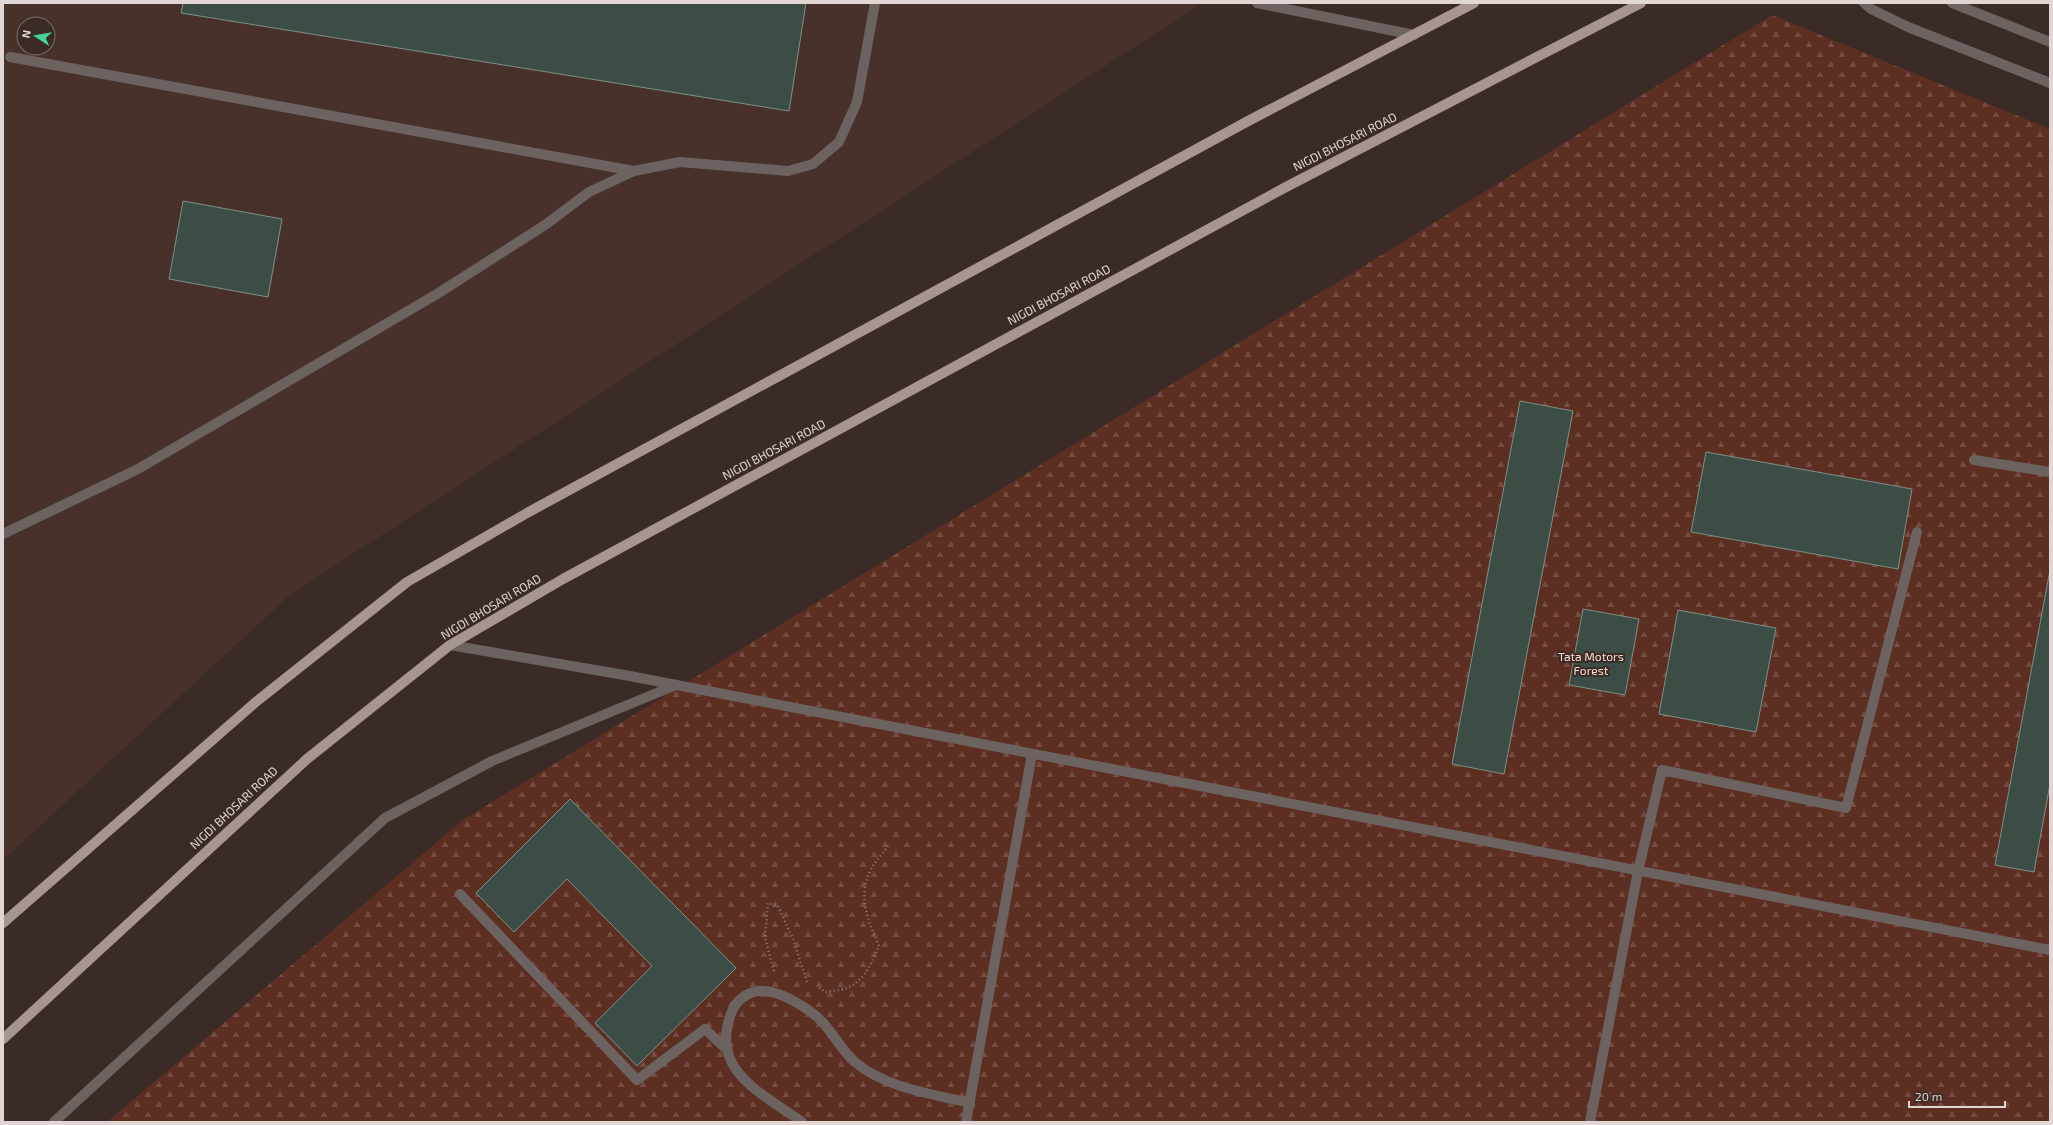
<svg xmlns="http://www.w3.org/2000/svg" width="2053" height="1125" viewBox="0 0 2053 1125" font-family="'Exo 2',sans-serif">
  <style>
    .built { fill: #48312b; fill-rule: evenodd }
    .forest { fill: url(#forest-firs) }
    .building { fill: #3c4d45; stroke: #7d9086 }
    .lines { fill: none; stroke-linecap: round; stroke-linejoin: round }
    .path { stroke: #8d7f7b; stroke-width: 2.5; stroke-dasharray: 1 3; stroke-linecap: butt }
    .minor { stroke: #6c6361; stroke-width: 10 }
    .major { stroke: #a79591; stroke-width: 10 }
    .labels { text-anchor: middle; stroke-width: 4; stroke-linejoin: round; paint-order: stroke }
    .street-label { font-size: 12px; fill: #e1d6d3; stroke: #3b2b26 }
    .park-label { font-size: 12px; fill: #ffdbd1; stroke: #3b2b26 }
  </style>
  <defs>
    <pattern id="forest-firs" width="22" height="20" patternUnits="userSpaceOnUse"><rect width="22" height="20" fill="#5d2f23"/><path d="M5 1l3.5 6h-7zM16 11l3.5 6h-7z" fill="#744c42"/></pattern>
  </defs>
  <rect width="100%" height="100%" fill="#3b2b26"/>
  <path class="built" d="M3,3H1202L291,594L3,860ZM24,24H48V48H24Z"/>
  <path class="forest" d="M1772,15L2050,129V1122H107L463,820Z"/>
  <g class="building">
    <path d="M183,3H806L789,111L181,13Z"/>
    <path d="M183,201L282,219L268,297L169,279Z"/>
    <path d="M1520,401L1573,411L1504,774L1452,764Z"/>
    <path d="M1706,452L1912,489L1898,569L1691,532Z"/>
    <path d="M2050,570V784L2034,872L1995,865Z"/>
    <path d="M1583,609L1639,619L1625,695L1569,685Z"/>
    <path d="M1678,610L1776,628L1756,732L1659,714Z"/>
    <path d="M570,799L736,968L637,1066L595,1023L652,966L567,879L514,932L476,893Z"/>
  </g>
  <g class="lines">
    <g class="path">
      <path d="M774,971L765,938L768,903L778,906L793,939L807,982L809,983"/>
      <path d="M819,988L826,992C834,991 844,990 851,986C866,978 873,960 879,946C868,921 857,896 871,869C875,861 883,854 888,846"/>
    </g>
    <g class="minor">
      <path d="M1257,3L1414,35"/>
      <path d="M1864,3L1871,9L1908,27L2050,83"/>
      <path d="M1952,3L2050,42"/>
      <path d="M10,57L634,171"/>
      <path d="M1974,460L2050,472"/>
      <path d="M3,534L138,469L437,294L545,225L589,192L634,171L680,162L788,171L813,164L839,142L857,102L875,3"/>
      <path d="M450,645L630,676L2050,950"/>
      <path d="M460,894L637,1080L705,1029L728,1051"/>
      <path d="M54,1122L385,818L492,761L676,685"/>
      <path d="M802,1122C762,1093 706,1070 733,1009C739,997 753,989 766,991C784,993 814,1011 825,1025C835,1037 844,1053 856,1063C887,1088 932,1094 970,1103"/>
      <path d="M966,1122L1032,754"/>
      <path d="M1590,1122L1638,871L1662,770L1846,808L1917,532"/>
    </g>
    <g class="major">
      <path d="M3,923L257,701L407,582L527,513L1250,120L1474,3"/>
      <path d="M3,1039L307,759L450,645L563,579L1286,187L1641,3"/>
    </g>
  </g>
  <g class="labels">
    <g class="street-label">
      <text transform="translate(1345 142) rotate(-27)" y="4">NIGDI BHOSARI ROAD</text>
      <text transform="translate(1059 295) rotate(-28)" y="4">NIGDI BHOSARI ROAD</text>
      <text transform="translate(774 450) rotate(-28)" y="4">NIGDI BHOSARI ROAD</text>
      <text transform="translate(491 607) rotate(-31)" y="4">NIGDI BHOSARI ROAD</text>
      <text transform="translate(234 808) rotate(-43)" y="4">NIGDI BHOSARI ROAD</text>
    </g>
    <g class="park-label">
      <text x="1591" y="661">Tata Motors<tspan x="1591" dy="14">Forest</tspan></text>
    </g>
  </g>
  <rect width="2053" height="1125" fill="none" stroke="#e1d6d3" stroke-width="8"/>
  <g transform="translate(36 36) rotate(282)"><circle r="19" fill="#3b2b26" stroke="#7d6f6b"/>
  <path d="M0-3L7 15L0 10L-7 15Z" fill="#46d49e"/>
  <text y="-6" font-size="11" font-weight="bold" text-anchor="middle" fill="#e1d6d3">N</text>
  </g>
  <path d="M1909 1101v6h96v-6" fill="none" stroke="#e1d6d3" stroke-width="2"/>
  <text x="1915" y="1101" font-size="12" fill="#e1d6d3" stroke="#3b2b26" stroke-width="3" paint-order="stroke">20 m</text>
</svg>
